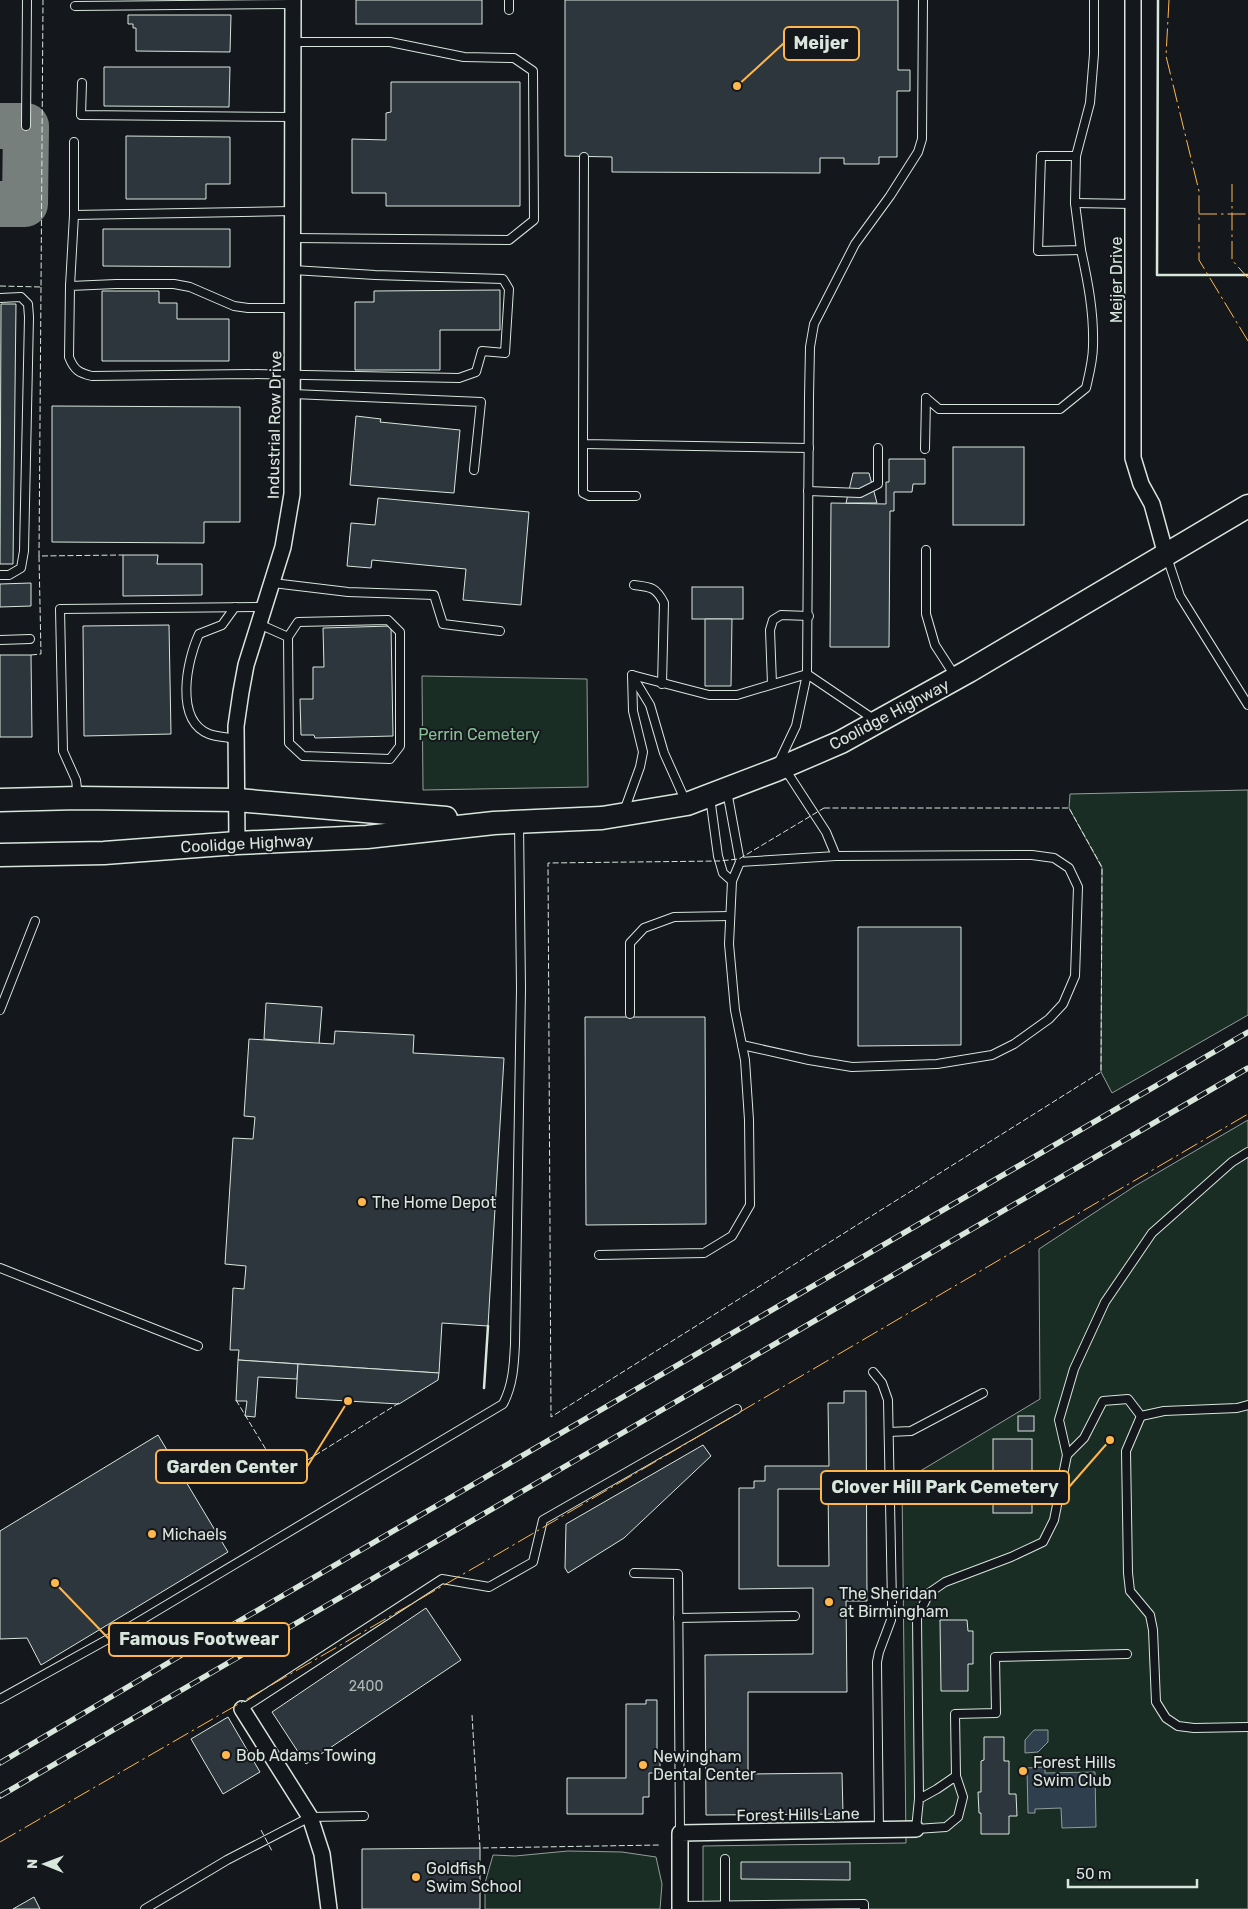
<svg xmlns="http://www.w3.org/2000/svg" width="1248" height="1909" viewBox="0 0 1248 1909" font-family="Rubik,sans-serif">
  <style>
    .green { fill: #1a2d24; stroke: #939e99 }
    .water { fill: #2f3f4d; stroke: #939e99 }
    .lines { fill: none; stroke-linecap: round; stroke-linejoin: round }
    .taxiway { stroke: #767f7c; stroke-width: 46 }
    .building { fill: #2c363c; stroke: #d8e6dc; fill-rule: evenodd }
    .service-casing { stroke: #d8e6dc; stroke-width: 10 }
    .minor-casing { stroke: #d8e6dc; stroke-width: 18 }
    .secondary-casing { stroke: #d8e6dc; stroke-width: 25 }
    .service { stroke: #14181c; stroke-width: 8 }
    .minor { stroke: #14181c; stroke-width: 15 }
    .secondary { stroke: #14181c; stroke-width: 22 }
    .rail-casing { stroke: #d8e6dc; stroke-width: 5.5 }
    .rail { stroke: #14181c; stroke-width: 4; stroke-dasharray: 11; stroke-linecap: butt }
    .fence { stroke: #d8e6dc; stroke-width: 1; stroke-dasharray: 6 2.5; stroke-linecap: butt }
    .wall { stroke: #d8e6dc; stroke-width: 2.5 }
    .power { stroke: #ffb74d; stroke-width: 1; stroke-dasharray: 18 4 2.5 4; stroke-linecap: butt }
    .poi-dot { fill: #ffb74d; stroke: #14181c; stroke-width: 2 }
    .labels { text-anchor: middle; stroke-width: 4; stroke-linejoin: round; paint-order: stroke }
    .number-label { font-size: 14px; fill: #adbab4 }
    .street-label { font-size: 16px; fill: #d8e6dc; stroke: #14181c }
    .park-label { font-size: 16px; fill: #8ac095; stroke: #14181c }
    .poi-label { font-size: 16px; fill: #d8e6dc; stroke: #14181c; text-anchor: start }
    .leader { fill: none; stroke: #ffb74d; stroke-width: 2 }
    .callout-dot { fill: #ffb74d; stroke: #14181c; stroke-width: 2 }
    .callout { fill: #14181c; stroke: #ffb74d; stroke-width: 2 }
    .callout-label { font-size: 18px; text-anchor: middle; font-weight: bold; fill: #d8e6dc }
  </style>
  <rect width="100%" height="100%" fill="#14181c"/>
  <g class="green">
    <path d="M422,676L587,679L588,787L423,790Z"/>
    <path d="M1248,790V1015L1112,1093L1101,1072L1102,868L1069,808L1070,794Z"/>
    <path d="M1248,1120V1909H703V1846L906,1843L902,1482L1040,1399L1039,1249L1135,1186Z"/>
    <path d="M568,1851L622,1852L656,1857L662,1884L660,1909H485V1883L493,1855L515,1856Z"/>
  </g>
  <g class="water">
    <path d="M1034,1730H1048V1742L1038,1752L1025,1753V1740Z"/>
    <path d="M1045,1767V1773L1095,1772L1096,1827L1062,1828L1061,1808L1035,1809V1813H1028L1027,1768Z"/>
  </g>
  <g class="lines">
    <path class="taxiway" d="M0,126H26L25,204H0"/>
  </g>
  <g class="building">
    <rect x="356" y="0" width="126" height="24"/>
    <path d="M565,0H898V70H910V91H897V157H879V164H844V158H820V173L612,172V157L565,156Z"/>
    <path d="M128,15H231L230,52L136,51V28H133V24H128Z"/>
    <path d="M104,67H230L229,107L104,106Z"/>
    <path d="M391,82H520V206H386V193H352V139L386,140V113L391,112Z"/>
    <path d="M126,136L230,137V184H206V199H126Z"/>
    <path d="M103,229H230V267L103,266Z"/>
    <path d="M500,290V330H440V370H355V302H374V291Z"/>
    <path d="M102,291H159V303H177V319H229V361H102Z"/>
    <path d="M1,304H16L13,564H0Z"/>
    <path d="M52,406L240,407V522H204V543L52,542Z"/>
    <path d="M356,416L381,419L380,422L460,430L454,493L350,485Z"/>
    <rect x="953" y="447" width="71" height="78"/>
    <path d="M889,459H925V484H913L912,492H894V511H890L889,647H830L831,503L886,504V482H889Z"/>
    <path d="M853,473H869L877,503H846Z"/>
    <path d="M378,498L529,512L521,605L463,600L466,569L372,560L371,568L347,566L351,523L375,525Z"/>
    <path d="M123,555H158L157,564H202V595L123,596Z"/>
    <path d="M31,583V606L0,607V584Z"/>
    <rect x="692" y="587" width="51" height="32"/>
    <path d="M705,619H732L731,686H705Z"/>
    <path d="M169,625L171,734L84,736L83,626Z"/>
    <path d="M391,626L393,736L315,738L314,735H301L300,699H313V667H324L323,628Z"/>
    <path d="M0,655H31L32,737H0Z"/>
    <path d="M858,927H961V1045L858,1046Z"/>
    <path d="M266,1003L322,1007L319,1044L264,1039Z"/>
    <path d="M585,1017H705L706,1224L586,1225Z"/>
    <path d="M335,1031L414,1035L413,1053L504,1058L488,1326L442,1323L439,1373L238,1360L239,1350H230L233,1288L244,1289L246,1266L225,1264L233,1138L253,1139L255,1117L244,1116L249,1039L334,1044Z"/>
    <path d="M238,1360L298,1364L297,1379L258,1377L255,1417L245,1416L247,1401H236Z"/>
    <path d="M298,1364L439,1373L438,1380L399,1404L296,1398Z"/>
    <path d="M844,1391H866L867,1601H846L847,1692H748V1774L842,1773L843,1814L706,1815L705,1655L813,1654V1588L739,1589V1488H754V1481H765V1466H829L828,1403H844ZM778,1489H828L829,1566H778Z"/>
    <rect x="1018" y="1416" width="16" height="15"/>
    <path d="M158,1435L228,1552L41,1665L27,1638L0,1639V1531Z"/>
    <rect x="993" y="1439" width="39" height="74"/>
    <path d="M703,1445L711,1456L624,1538L568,1573L565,1568L566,1524Z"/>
    <path d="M426,1608L461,1660L306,1764L272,1712Z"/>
    <path d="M940,1620H967L968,1631H973V1664H968V1691H941Z"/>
    <path d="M646,1700H657V1756H660V1773H649V1797H643V1814H567V1778H626V1704H646Z"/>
    <path d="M228,1717L260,1772L223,1794L191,1739Z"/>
    <path d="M984,1737H1004V1761H1009V1794H1016L1017,1816H1009V1834H981V1813H979L978,1792H981V1761L984,1760Z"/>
    <path d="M480,1848V1909H362V1849Z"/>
    <path d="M741,1862H850V1880L741,1879Z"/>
    <path d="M34,1897L40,1909H13Z"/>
  </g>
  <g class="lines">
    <defs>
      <g id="service">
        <path d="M509,0V10"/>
        <path d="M75,6L293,4"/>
        <path d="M82,83L81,115L293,117"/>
        <path d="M26,126L27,0"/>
        <path d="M74,142V215L293,211"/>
        <path d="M1076,156H1041L1038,251L1081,250L1075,203L1076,156L1090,103L1094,54V0"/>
        <path d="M584,157L583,444L809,448"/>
        <path d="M1075,203L1133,204"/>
        <path d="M293,238L509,240L534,220L533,71L514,58L464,57L390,42H293"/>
        <path d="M293,270L375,275L503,279L509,289L505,353L482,351L476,372L459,378L248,374L92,376C79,373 74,370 69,357L70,286L116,284H174L190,287L234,306L248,308H293"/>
        <path d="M70,286L74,215"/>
        <path d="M0,298L21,297L28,304L29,317L24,551L21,568L9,575H0"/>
        <path d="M293,394L481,402L474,470"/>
        <path d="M926,398L939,409H1060L1086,388C1089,375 1093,360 1093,346C1094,313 1088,282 1081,250"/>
        <path d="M583,444V493L589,496H636"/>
        <path d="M925,449L926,398"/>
        <path d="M808,491L860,493L878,484V448"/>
        <path d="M926,550V614L935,645L955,676"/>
        <path d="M1167,557L1180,596L1248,705"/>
        <path d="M273,583L348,592L434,595L443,624L500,631"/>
        <path d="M634,585C651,587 656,587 664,603L662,684"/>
        <path d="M235,607L222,625L199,634C187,660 174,720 209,734C217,737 227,737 236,739"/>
        <path d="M259,624L288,637L289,743L303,756L390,759L400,746V632L388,620L298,622L288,637"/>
        <path d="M0,640L30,639"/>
        <path d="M632,675L709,695H737L807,674L809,397L810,347L814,324L855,244L890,196L918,152L922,139L923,0"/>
        <path d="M633,677L650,705L664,753L686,802"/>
        <path d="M772,684L770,630L773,620L781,615L809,616"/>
        <path d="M778,764L796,726L807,674L875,720"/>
        <path d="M78,797L76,780L63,751L60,609L264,607"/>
        <path d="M710,797L718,856L723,873L732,881L740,862L727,791"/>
        <path d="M624,811L640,767L643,752L633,711L632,675"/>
        <path d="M740,862L836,856L826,832L785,769"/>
        <path d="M0,1010L35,921"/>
        <path d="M630,1014V943L644,928L674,917L730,916"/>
        <path d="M742,1045L809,1060L852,1067L937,1064L992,1055L1014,1044L1049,1019L1063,1004L1075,976L1078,887L1069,868L1054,858L1032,855L836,856"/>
        <path d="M599,1255L704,1253L732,1236L750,1205L749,1120L745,1060L735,1010L729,944L732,881"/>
        <path d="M0,1268L198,1346"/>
        <path d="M873,1372L882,1383L888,1400L892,1604L891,1620L879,1652L877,1662L879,1831"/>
        <path d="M1141,1416L1126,1451L1128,1573L1130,1591L1150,1615L1153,1630L1156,1702L1166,1718L1178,1726L1194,1728L1248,1727"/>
        <path d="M889,1432L911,1431L983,1393"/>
        <path d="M1067,1455L1059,1420L1074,1369L1105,1302L1152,1233L1232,1162L1248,1152"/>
        <path d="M634,1573L678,1574L680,1833"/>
        <path d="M678,1618L795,1616"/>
        <path d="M0,1699L128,1628L503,1404C513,1385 514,1365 515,1344L521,989L519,823"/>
        <path d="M242,1709L442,1579L489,1587L533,1562L543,1520L737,1409"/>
        <path d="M956,1776L955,1714L996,1713L995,1657L1127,1654"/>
        <path d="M919,1799L937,1789L956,1776L963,1797L958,1817L946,1827L916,1829L919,1799L917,1618L929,1593L945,1582L1011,1557L1043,1542L1054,1520L1067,1455L1084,1438L1103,1401L1128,1399L1141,1416L1164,1411L1237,1408L1248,1405"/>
        <path d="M680,1906L864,1904V1909"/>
        <path d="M145,1909L227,1860L310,1817L364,1816"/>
        <path d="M725,1909V1859"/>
      </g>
      <g id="minor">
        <path d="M1133,0V458L1141,484L1152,504L1166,555"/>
        <path d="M237,843L236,726L241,692L246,665L283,547L292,494L293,0"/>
        <path d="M242,1709L310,1817L322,1854L329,1909"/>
        <path d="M680,1909V1833L916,1829"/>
      </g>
      <g id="secondary">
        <path d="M0,800L78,798L237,800L446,818"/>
        <path d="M0,855L104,853L237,843L367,837L494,823L602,818L687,804L776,770L841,742L969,671L1248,506"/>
      </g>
    </defs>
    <use href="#service" class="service-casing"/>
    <use href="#minor" class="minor-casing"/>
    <use href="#secondary" class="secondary-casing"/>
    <use href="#service" class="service"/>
    <use href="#minor" class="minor"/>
    <use href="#secondary" class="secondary"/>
    <defs>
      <g id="rail">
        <path d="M0,1763L210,1638L1248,1032"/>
        <path d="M0,1796L1248,1068"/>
      </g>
    </defs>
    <use href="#rail" class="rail-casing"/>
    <use href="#rail" class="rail"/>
    <g class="fence">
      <path d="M0,286L41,287L43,0"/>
      <path d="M41,287L39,556L123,555"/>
      <path d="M31,655L41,654L39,556"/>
      <path d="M824,808H1069L1102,867L1101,1072L551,1417L548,863L719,861L739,859Z"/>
      <path d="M236,1400L282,1476L399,1403"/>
      <path d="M472,1715L480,1848L660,1845"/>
      <path d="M261,1830L272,1851"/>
    </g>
    <g class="wall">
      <path d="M1158,0L1157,275H1248"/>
      <path d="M484,1388L488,1326"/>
    </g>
    <g class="power">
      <path d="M1169,0L1166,56L1199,191V260L1248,341"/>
      <path d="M1232,184V260L1248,278"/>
      <path d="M1199,214H1248"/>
      <path d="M0,1842L503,1551L1248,1114"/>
    </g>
  </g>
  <g class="poi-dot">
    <circle cx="362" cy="1202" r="5"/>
    <circle cx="152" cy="1534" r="5"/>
    <circle cx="829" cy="1602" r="5"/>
    <circle cx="226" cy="1755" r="5"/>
    <circle cx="643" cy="1765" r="5"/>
    <circle cx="1023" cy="1771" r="5"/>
    <circle cx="416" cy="1877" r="5"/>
  </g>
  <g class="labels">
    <g class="number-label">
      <text x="366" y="1691">2400</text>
    </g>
    <g class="street-label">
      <text transform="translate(1116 280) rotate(-90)" y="6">Meijer Drive</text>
      <text transform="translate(274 425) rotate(-89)" y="6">Industrial Row Drive</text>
      <text transform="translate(889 714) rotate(-28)" y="6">Coolidge Highway</text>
      <text transform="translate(247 843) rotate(-3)" y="6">Coolidge Highway</text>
      <text transform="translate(798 1814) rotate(-1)" y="6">Forest Hills Lane</text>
    </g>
    <g class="park-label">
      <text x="479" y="740">Perrin Cemetery</text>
    </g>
    <g class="poi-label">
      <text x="372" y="1208">The Home Depot</text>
      <text x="162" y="1540">Michaels</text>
      <text x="839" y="1599">The Sheridan<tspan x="839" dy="18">at Birmingham</tspan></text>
      <text x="236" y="1761">Bob Adams Towing</text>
      <text x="653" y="1762">Newingham<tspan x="653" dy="18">Dental Center</tspan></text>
      <text x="1033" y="1768">Forest Hills<tspan x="1033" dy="18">Swim Club</tspan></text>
      <text x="426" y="1874">Goldfish<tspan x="426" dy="18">Swim School</tspan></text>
    </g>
  </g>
  <path class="leader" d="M737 86L784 43M348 1401L307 1467M1110 1440L1069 1487M55 1583L109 1639"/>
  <g class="callout-dot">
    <circle cx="737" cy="86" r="5"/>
    <circle cx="348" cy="1401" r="5"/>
    <circle cx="1110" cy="1440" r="5"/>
    <circle cx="55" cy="1583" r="5"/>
  </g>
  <g class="callout">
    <rect x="784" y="27" width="75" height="33" rx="5"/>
    <rect x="156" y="1450" width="151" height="33" rx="5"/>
    <rect x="821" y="1471" width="248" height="33" rx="5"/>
    <rect x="109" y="1623" width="180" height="33" rx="5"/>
  </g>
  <g class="callout-label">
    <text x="821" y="49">Meijer</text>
    <text x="232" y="1473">Garden Center</text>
    <text x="945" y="1493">Clover Hill Park Cemetery</text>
    <text x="199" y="1645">Famous Footwear</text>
  </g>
  <g transform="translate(45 1864) rotate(271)" stroke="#14181c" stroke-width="4" paint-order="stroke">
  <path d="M0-4L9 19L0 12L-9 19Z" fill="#d8e6dc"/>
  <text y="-8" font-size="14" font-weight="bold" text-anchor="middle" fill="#d8e6dc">N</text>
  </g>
  <path d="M1068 1879v8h129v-8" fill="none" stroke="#d8e6dc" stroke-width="2.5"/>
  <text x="1076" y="1879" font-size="15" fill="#d8e6dc" stroke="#14181c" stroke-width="4" paint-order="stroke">50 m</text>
</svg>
